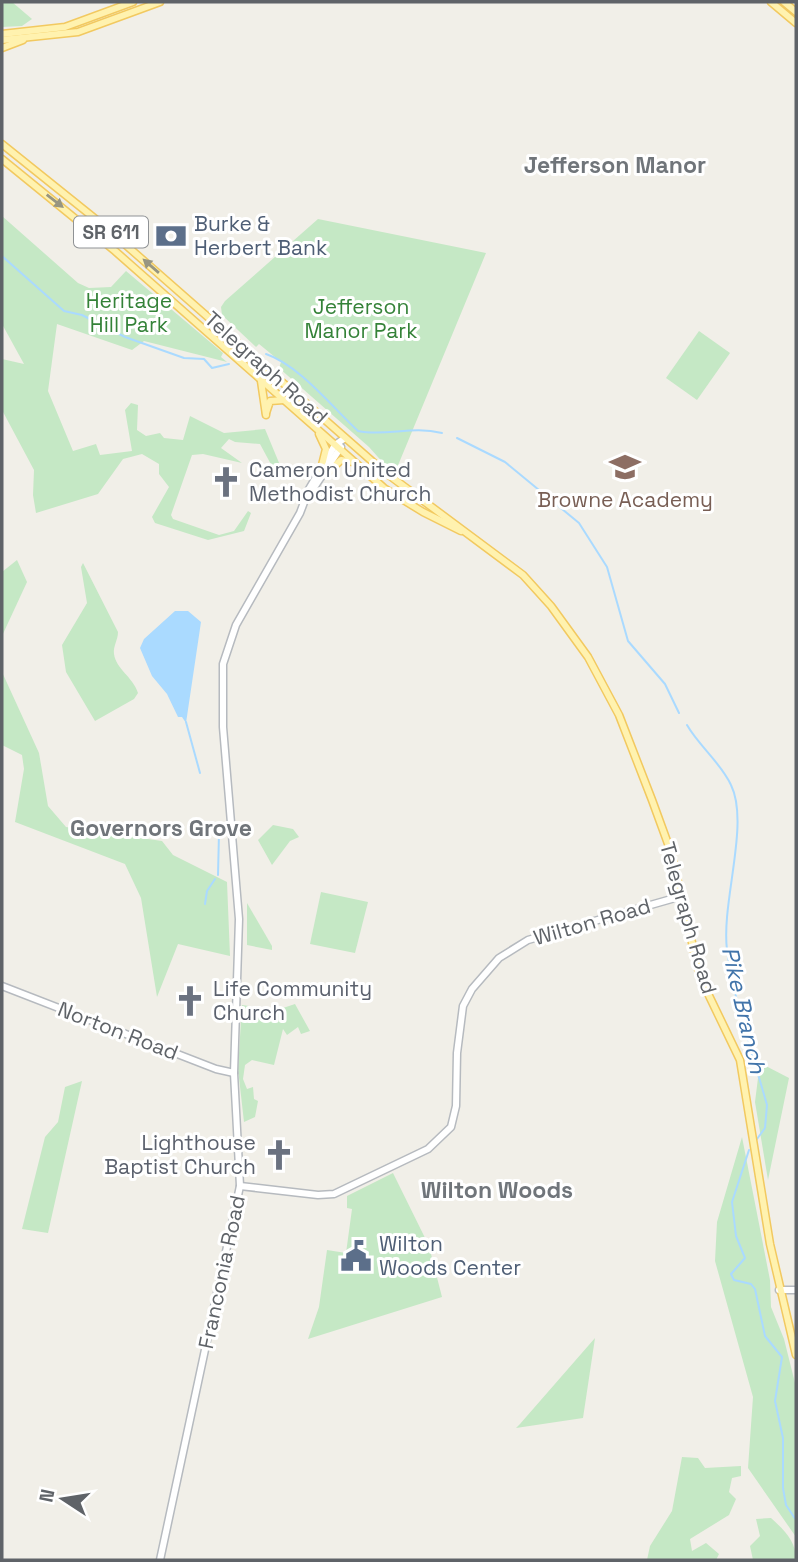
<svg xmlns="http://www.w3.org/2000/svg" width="798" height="1562" viewBox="0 0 798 1562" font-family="'Space Grotesk',sans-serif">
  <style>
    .green { fill: #c5e8c5 }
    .water { fill: #aadaff }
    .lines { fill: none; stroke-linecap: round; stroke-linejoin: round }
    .stream { stroke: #aadaff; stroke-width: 2 }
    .secondary-casing { stroke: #b6babf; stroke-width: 9 }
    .primary-casing { stroke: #f2c960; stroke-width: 9 }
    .secondary { stroke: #fff; stroke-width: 6 }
    .primary { stroke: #fff2af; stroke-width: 6 }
    .oneway { fill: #979581 }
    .labels { text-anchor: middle; stroke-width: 6; stroke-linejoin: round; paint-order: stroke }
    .shield { fill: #fff; stroke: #8f9295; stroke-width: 2 }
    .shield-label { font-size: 19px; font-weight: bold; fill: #5f6368 }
    .service-label { font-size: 21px; fill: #4e5e75; stroke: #fff; text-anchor: start }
    .park-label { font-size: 21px; fill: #348238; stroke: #fff }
    .street-label { font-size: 21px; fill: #5f6368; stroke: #fff }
    .worship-label { font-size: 21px; fill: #5b616d; stroke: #fff; text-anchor: start }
    .education-label { font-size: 21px; fill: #785e54; stroke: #fff }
    .neighbourhood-label { font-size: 23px; font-weight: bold; fill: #70757a; stroke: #fff }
    .water-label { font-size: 23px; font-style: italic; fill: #4174aa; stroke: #fff }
  </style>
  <rect width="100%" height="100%" fill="#f1efe8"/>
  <g class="green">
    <path d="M2,2H12L32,19L22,26L2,27Z"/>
    <path d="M2,216L78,283L89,288L111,287L126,271L223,353L221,357L227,362L144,341L132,350L57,324L48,391L73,451L96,444L100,455L132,451L125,410L131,403L138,405L137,430L146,436L160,433L164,438L183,440L190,416L224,433L265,429L282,470H274L260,444L235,442L229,439L221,448L242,463L203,454L192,455L171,515L173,519L219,535L234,531L248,511L251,513L244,531L208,540L155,523L152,517L169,487L159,474V464L142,454L123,459L98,494L36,513L33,495L34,470L2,410V359L24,364L2,324Z"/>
    <path d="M318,219L486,253L394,475L369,447L279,368L281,362L259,344L256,347L222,315L221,307L225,301Z"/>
    <path d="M699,331L730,353L697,400L666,378Z"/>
    <path d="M17,560L27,582L2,636V572Z"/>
    <path d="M83,563L118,632C118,640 113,646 114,654C116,669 133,677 138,693L134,699L95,721L66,672L62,645L87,603L81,567Z"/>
    <path d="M2,672L39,753L48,806L66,827L162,841L173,855L227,882L230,956L178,944L157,997L141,898L125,864L15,822L24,769L22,755L2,745Z"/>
    <path d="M273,825L293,829L299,837L290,841L272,865L258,840Z"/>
    <path d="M321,892L368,902L355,953L310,944Z"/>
    <path d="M247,903L272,946V950L247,945Z"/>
    <path d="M295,1004L310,1031L301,1034L298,1027L287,1035L283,1029L274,1065L252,1060L245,1065L243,1079L247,1089L253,1087L254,1099L258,1101L255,1117L244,1122L238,1069L242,1005L277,1010Z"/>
    <path d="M754,1060L789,1078L768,1180L755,1102L758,1078Z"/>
    <path d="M82,1081L48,1233L22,1229L45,1137L58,1122L65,1087Z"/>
    <path d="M742,1137L770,1280L771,1307L784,1339L796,1387V1537L748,1468L753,1397L715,1261L717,1222Z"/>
    <path d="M393,1173L429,1246L442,1297L308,1339L319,1307L327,1250L346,1253L352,1209L347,1208V1196Z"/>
    <path d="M595,1338L583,1418L516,1428L520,1424Z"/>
    <path d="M682,1457L698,1458L705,1468L741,1466V1476L732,1478L729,1492L736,1499L729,1515L690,1539L692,1551L706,1543L719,1554L716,1560H647L650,1546L672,1511Z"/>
    <path d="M771,1518C785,1531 796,1541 796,1560H753L750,1546L760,1536L756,1519Z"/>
  </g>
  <path class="water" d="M175,611H188L201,622L186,723L182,717H178L167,694L152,676L140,648L144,639Z"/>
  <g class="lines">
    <g class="stream">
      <path d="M2,256L64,311L82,315L125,337L184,358L204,359L212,368L229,364"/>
      <path d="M266,354C299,365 333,408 358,431C387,437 411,425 442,433"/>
      <path d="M457,438L505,462L579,523L607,567L628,641L665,684L679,713"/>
      <path d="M186,722L200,773"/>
      <path d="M687,725C699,746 721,763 731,785C750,824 721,902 727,950C734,1002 753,1055 767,1105L765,1128L757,1139"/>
      <path d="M218,875L219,833"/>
      <path d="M205,904L207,891L215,879"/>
      <path d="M749,1150L732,1202L736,1236L745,1258L731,1274L734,1280L751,1284L755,1289L765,1336L782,1357L775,1401L783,1438V1488L786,1505L796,1520"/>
    </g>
    <defs>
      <g id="secondary">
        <path d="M307,498L341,447"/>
        <path d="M2,986L216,1069L234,1073"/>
        <path d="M240,1186L318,1195L334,1194L428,1149L451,1127L456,1106L457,1053L463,1006L472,989L499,958L528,940L682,896"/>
        <path d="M779,1290H796"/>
        <path d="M160,1560L240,1186L234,1073L239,919L223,727V664L236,625L300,513L309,489L335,445L345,438"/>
      </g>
      <g id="primary">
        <path d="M771,2L796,23"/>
        <path d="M784,2L796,12"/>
        <path d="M2,34L65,27L133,2"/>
        <path d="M2,40L78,32L160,2"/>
        <path d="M2,48L23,40"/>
        <path d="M2,144L103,225L382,470L523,575L551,606L588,657L619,715L652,800L671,852L700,977L740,1060L770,1244L796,1355"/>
        <path d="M2,159L115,251L384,488L423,512L461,531"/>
        <path d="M261,381L266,415"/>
        <path d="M266,413L270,401L284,400"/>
        <path d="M319,434L326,449L321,469"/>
        <path d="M326,474L341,460L353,462"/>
      </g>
    </defs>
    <use href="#secondary" class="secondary-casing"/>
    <use href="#primary" class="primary-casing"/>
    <use href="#secondary" class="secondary"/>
    <use href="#primary" class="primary"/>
  </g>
  <defs><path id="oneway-solid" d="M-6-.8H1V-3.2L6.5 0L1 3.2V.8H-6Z" transform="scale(1.75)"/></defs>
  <g class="oneway">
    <use href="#oneway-solid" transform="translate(55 201) rotate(38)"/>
    <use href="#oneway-solid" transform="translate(151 266) rotate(-139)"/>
  </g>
  <defs>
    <symbol id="bank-bare" viewBox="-9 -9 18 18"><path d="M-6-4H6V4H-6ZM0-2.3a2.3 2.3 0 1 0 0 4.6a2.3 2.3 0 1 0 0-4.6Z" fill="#5c6f8a" stroke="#fff" stroke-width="2.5" paint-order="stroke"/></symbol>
    <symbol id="school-bare" viewBox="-9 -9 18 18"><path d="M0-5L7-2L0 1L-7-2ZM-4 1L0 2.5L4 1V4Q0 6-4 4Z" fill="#8d6e63" stroke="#fff" stroke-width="2.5" paint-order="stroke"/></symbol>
    <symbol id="church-bare" viewBox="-9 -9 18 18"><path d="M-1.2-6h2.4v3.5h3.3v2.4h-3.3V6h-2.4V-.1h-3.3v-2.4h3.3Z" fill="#6b7280" stroke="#fff" stroke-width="2.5" paint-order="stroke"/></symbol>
    <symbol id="civic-bare" viewBox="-9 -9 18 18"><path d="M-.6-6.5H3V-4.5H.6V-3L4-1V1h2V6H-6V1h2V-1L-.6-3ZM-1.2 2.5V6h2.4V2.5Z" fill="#5c6f8a" stroke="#fff" stroke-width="2.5" paint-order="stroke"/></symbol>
  </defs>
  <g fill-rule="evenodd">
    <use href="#bank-bare" x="149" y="214" width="44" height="44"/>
    <use href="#school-bare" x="603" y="445" width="44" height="44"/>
    <use href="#church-bare" x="204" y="460" width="44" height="44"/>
    <use href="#church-bare" x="168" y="979" width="44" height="44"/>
    <use href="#church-bare" x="257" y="1133" width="44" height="44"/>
    <use href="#civic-bare" x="334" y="1234" width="44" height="44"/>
  </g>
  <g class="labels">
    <rect class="shield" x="74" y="216.5" width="74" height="31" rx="5"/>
    <g class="shield-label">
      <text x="111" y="239">SR 611</text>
    </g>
    <g class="service-label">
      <text x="194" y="231">Burke &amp;<tspan x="194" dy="24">Herbert Bank</tspan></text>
      <text x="379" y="1251">Wilton<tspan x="379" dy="24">Woods Center</tspan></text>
    </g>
    <g class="park-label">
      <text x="129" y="308">Heritage<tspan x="129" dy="24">Hill Park</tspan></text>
      <text x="361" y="314">Jefferson<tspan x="361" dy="24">Manor Park</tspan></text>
    </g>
    <g class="street-label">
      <text transform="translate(266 368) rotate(42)" y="7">Telegraph Road</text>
      <text transform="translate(688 918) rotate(74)" y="7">Telegraph Road</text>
      <text transform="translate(592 922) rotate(-16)" y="7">Wilton Road</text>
      <text transform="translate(118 1031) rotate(21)" y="7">Norton Road</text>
      <text transform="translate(222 1272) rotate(-78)" y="7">Franconia Road</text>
    </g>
    <g class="worship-label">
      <text x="249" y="477">Cameron United<tspan x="249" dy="24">Methodist Church</tspan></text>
      <text x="213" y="996">Life Community<tspan x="213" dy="24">Church</tspan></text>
      <text x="256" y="1150" text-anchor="end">Lighthouse<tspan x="256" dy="24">Baptist Church</tspan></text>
    </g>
    <g class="education-label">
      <text x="625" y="507">Browne Academy</text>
    </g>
    <g class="neighbourhood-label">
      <text x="615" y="173">Jefferson Manor</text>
      <text x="161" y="836">Governors Grove</text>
      <text x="497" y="1198">Wilton Woods</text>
    </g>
    <g class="water-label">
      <text transform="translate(744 1010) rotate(77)" y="8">Pike Branch</text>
    </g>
  </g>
  <rect width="798" height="1562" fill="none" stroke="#5f6368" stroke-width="7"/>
  <g transform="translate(63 1499) rotate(282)" stroke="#ffffff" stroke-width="5" paint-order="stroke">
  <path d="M0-5L12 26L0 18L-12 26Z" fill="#5f6368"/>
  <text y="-10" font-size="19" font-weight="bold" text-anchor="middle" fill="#5f6368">N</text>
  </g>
</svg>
